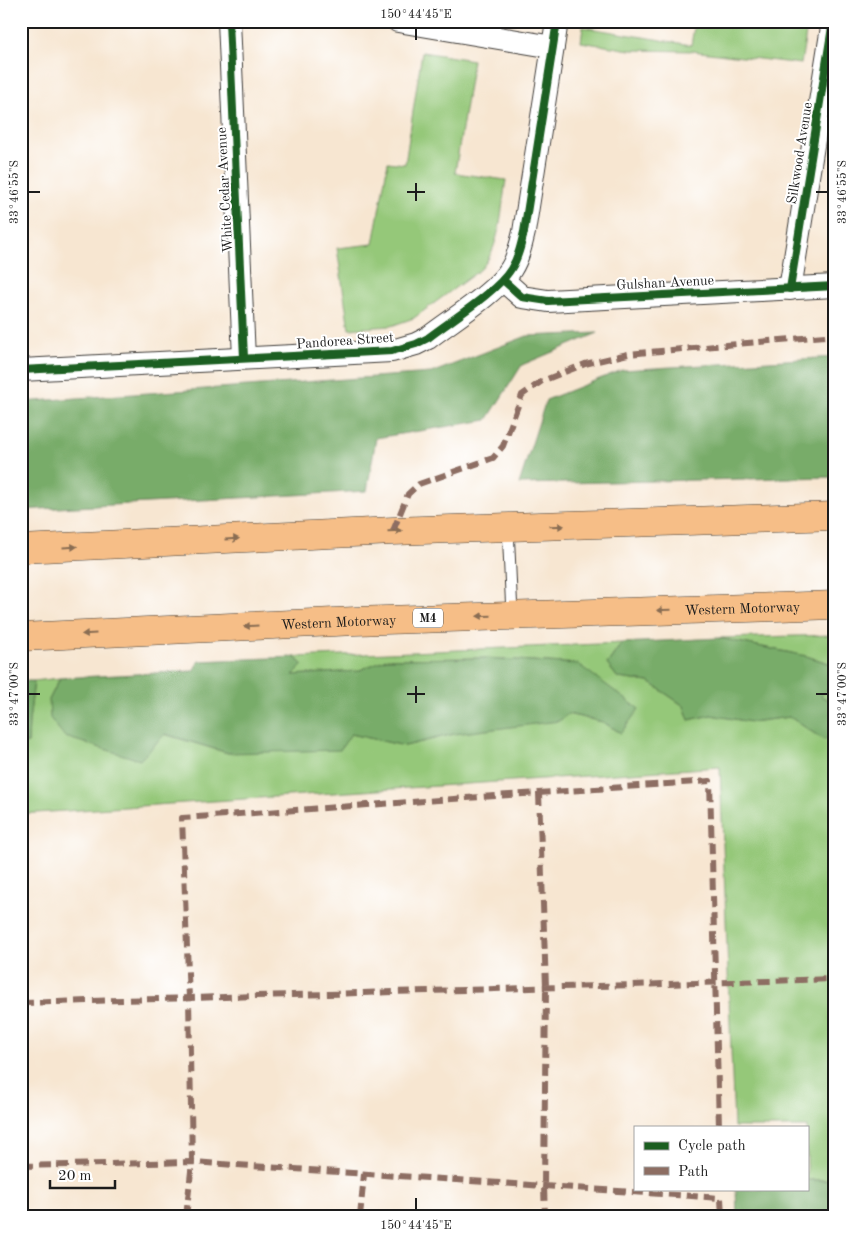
<svg xmlns="http://www.w3.org/2000/svg" width="856" height="1238" viewBox="0 0 856 1238" font-family="'Old Standard TT',serif">
  <style>
    .green { fill: #95c879; stroke: #58724a }
    .forest { fill: #78ac69; stroke: #4a6442 }
    .lines { fill: none; stroke-linecap: round; stroke-linejoin: round }
    .service-casing { stroke: #3d3a37; stroke-width: 13 }
    .minor-casing { stroke: #3d3a37; stroke-width: 24 }
    .motorway-casing { stroke: #3d3a37; stroke-width: 29 }
    .service { stroke: #fff; stroke-width: 11 }
    .minor { stroke: #fff; stroke-width: 22 }
    .motorway { stroke: #f6be87; stroke-width: 28 }
    .quiet { stroke: #8d6e63; stroke-width: 6; stroke-dasharray: 12 6; stroke-linecap: butt }
    .cycleway-casing { stroke: #fff; stroke-width: 11 }
    .cycleway { stroke: #1b5e20; stroke-width: 8 }
    .oneway { fill: #896d52 }
    .ticks { fill: none; stroke: #1c1c1c; stroke-width: 2 }
    .labels { text-anchor: middle; stroke-width: 4; stroke-linejoin: round; paint-order: stroke }
    .shield { fill: #fff; stroke: #606060; stroke-width: 1 }
    .shield-label { font-size: 12px; font-weight: bold; fill: #1c1c1c }
    .street-label { font-size: 14px; fill: #1c1c1c; stroke: #fff }
    .neatline { fill: none; stroke: #1c1c1c; stroke-width: 2 }
    .ticks-label { font-size: 12px; text-anchor: middle; fill: #1c1c1c }
  </style>
  <rect width="100%" height="100%" fill="#fff"/>
  <filter id="ink" filterUnits="userSpaceOnUse"><feTurbulence type="fractalNoise" baseFrequency=".02" numOctaves="2"/><feDisplacementMap in="SourceGraphic" scale="10" xChannelSelector="R" yChannelSelector="G"/><feConvolveMatrix kernelMatrix="1 2 1 2 8 2 1 2 1" color-interpolation-filters="sRGB"/></filter>
  <filter id="wash" filterUnits="userSpaceOnUse"><feTurbulence type="fractalNoise" baseFrequency=".0096" numOctaves="4" result="noise"/><feDisplacementMap in="SourceGraphic" scale="20" xChannelSelector="R" yChannelSelector="G"/><feGaussianBlur stdDeviation="1.12" result="paint"/><feColorMatrix in="noise" values="0 0 0 0 0 0 0 0 0 0 0 0 0 0 0 0 0 1.4 0 .05"/><feComposite in="paint" operator="in"/></filter>
  <g filter="url(#wash)">
    <rect width="100%" height="100%" fill="#f7e6d1"/>
    <g class="green">
      <path d="M695,21H808L801,64L692,51L630,50L581,42L583,27L691,45Z"/>
      <path d="M422,52L473,60L455,173L506,180C501,210 501,246 481,269L414,318L391,326L349,329L337,248L373,244L388,162L405,164Z"/>
      <path d="M835,635V665L806,656L719,638Z"/>
      <path d="M622,643L607,664L618,678L649,682L684,706L689,720L711,715L751,722L790,717L824,740L835,734V1180H807V1127H734L720,767L21,814V744L28,743L29,721L34,681L60,678L49,700L228,753L351,734L405,746L454,734L505,726L567,714L603,722L621,733L578,664L486,658L386,659L358,671L292,675L303,665L294,657Z"/>
      <path d="M835,682V704L820,696Z"/>
    </g>
    <g class="forest">
      <path d="M598,333L522,365L487,420L376,438L367,491L21,510V402L431,373L527,336Z"/>
      <path d="M835,357V477L519,484L546,400L622,370Z"/>
      <path d="M719,638L806,656L835,665V682L821,696L835,704V734L824,740L790,717L751,722L711,715L689,720L684,706L649,682L618,678L607,664L622,643Z"/>
      <path d="M294,657L303,665L293,675L358,671L386,659L486,658L578,664L639,709L621,733L603,722L568,714L559,721L454,734L405,746L351,734L340,750L228,753L165,734L140,760L65,737L50,718L49,700L60,678L193,671L199,661Z"/>
      <path d="M21,681H34L29,721L28,743L21,744Z"/>
      <path d="M807,1180H835V1217H737L736,1189H807Z"/>
    </g>
  </g>
  <g filter="url(#ink)">
    <g class="lines">
      <defs>
        <path id="service" d="M508,527L512,615"/>
        <g id="minor">
          <path d="M229,21L244,358"/>
          <path d="M398,21L553,47"/>
          <path d="M503,280L522,297L548,301L835,286"/>
          <path d="M790,289L833,21"/>
          <path d="M21,370L392,351L416,344L428,338C451,320 497,292 511,269C518,258 521,245 524,232L557,21"/>
        </g>
        <g id="motorway">
          <path d="M21,549L393,531L835,516"/>
          <path id="s1" d="M21,637L355,621L835,605"/>
        </g>
      </defs>
      <use href="#service" class="service-casing"/>
      <use href="#minor" class="minor-casing"/>
      <use href="#motorway" class="motorway-casing"/>
      <use href="#service" class="service"/>
      <use href="#minor" class="minor"/>
      <use href="#motorway" class="motorway"/>
      <g class="quiet">
        <path d="M393,531L408,494L419,484L493,458L503,446L522,395L542,381L585,364L628,354L835,335"/>
        <path d="M539,793L546,987L544,1186L545,1217"/>
        <path d="M21,1003L835,979"/>
        <path d="M21,1166L192,1162L721,1198L722,1217"/>
        <path d="M186,1217L192,1162L189,999L182,818L710,781L719,1127"/>
        <path d="M360,1217L364,1174"/>
      </g>
      <defs>
        <g id="cycleway">
          <path d="M229,21L244,358"/>
          <path d="M503,280L522,297L548,301L835,286"/>
          <path d="M790,289L833,21"/>
          <path d="M21,370L392,351L416,344L428,338C451,320 497,292 511,269C518,258 521,245 524,232L557,21"/>
        </g>
      </defs>
      <use href="#cycleway" class="cycleway-casing"/>
      <use href="#cycleway" class="cycleway"/>
    </g>
    <defs><path id="oneway-solid" d="M-6-.8H1V-3.2L6.5 0L1 3.2V.8H-6Z" transform="scale(1.25)"/></defs>
    <g class="oneway">
      <use href="#oneway-solid" transform="translate(557 526) rotate(-2)"/>
      <use href="#oneway-solid" transform="translate(395 531) rotate(-2)"/>
      <use href="#oneway-solid" transform="translate(232 539) rotate(-3)"/>
      <use href="#oneway-solid" transform="translate(70 547) rotate(-3)"/>
      <use href="#oneway-solid" transform="translate(664 610) rotate(178)"/>
      <use href="#oneway-solid" transform="translate(484 616) rotate(178)"/>
      <use href="#oneway-solid" transform="translate(251 626) rotate(177)"/>
      <use href="#oneway-solid" transform="translate(89 634) rotate(177)"/>
    </g>
  </g>
  <path class="ticks" d="M416,28V40M416,183V201M28,192H40M407,192H425M816,192H828M416,686V703M28,694H40M407,694H425M816,694H828M416,1198V1210"/>
  <g class="labels">
    <rect class="shield" x="413" y="608.5" width="30" height="19" rx="4"/>
    <g class="shield-label">
      <text x="428" y="622">M4</text>
    </g>
    <g class="street-label">
      <text transform="translate(799 153) rotate(-81)" y="5">Silkwood Avenue</text>
      <text transform="translate(224 190) rotate(-93)" y="5">White Cedar Avenue</text>
      <text transform="translate(665 282) rotate(-3)" y="5">Gulshan Avenue</text>
      <text transform="translate(345 340) rotate(-4)" y="5">Pandorea Street</text>
      <text dy="5" stroke="none"><textPath href="#s1" startOffset="722">Western Motorway</textPath></text>
      <text dy="5" stroke="none"><textPath href="#s1" startOffset="318">Western Motorway</textPath></text>
    </g>
  </g>
  <rect width="856" height="1238" fill="none" stroke="#fff" stroke-width="55"/>
  <rect x="634" y="1126" width="175" height="65" fill="#ffffff" stroke="#a4a4a4"/>
  <rect x="644" y="1142" width="25" height="8" fill="#1b5e20" stroke="#a4a4a4"/>
  <text x="678" y="1150" font-size="15" fill="#1c1c1c">Cycle path</text>
  <rect x="644" y="1167" width="25" height="8" fill="#8d6e63" stroke="#a4a4a4"/>
  <text x="678" y="1176" font-size="15" fill="#1c1c1c">Path</text>
  <path d="M50 1180v8h65v-8" fill="none" stroke="#1c1c1c" stroke-width="2.5"/>
  <text x="58" y="1180" font-size="15" fill="#1c1c1c" stroke="#ffffff" stroke-width="4" paint-order="stroke">20 m</text>
  <rect x="28" y="28" width="800" height="1182" class="neatline"/>
  <g class="ticks-label">
    <text x="416" y="18">150°44'45"E</text>
    <text transform="translate(14 192) rotate(-90)" y="4">33°46'55"S</text>
    <text transform="translate(842 192) rotate(-90)" y="4">33°46'55"S</text>
    <text transform="translate(14 694) rotate(-90)" y="4">33°47'00"S</text>
    <text transform="translate(842 694) rotate(-90)" y="4">33°47'00"S</text>
    <text x="416" y="1229">150°44'45"E</text>
  </g>
</svg>
